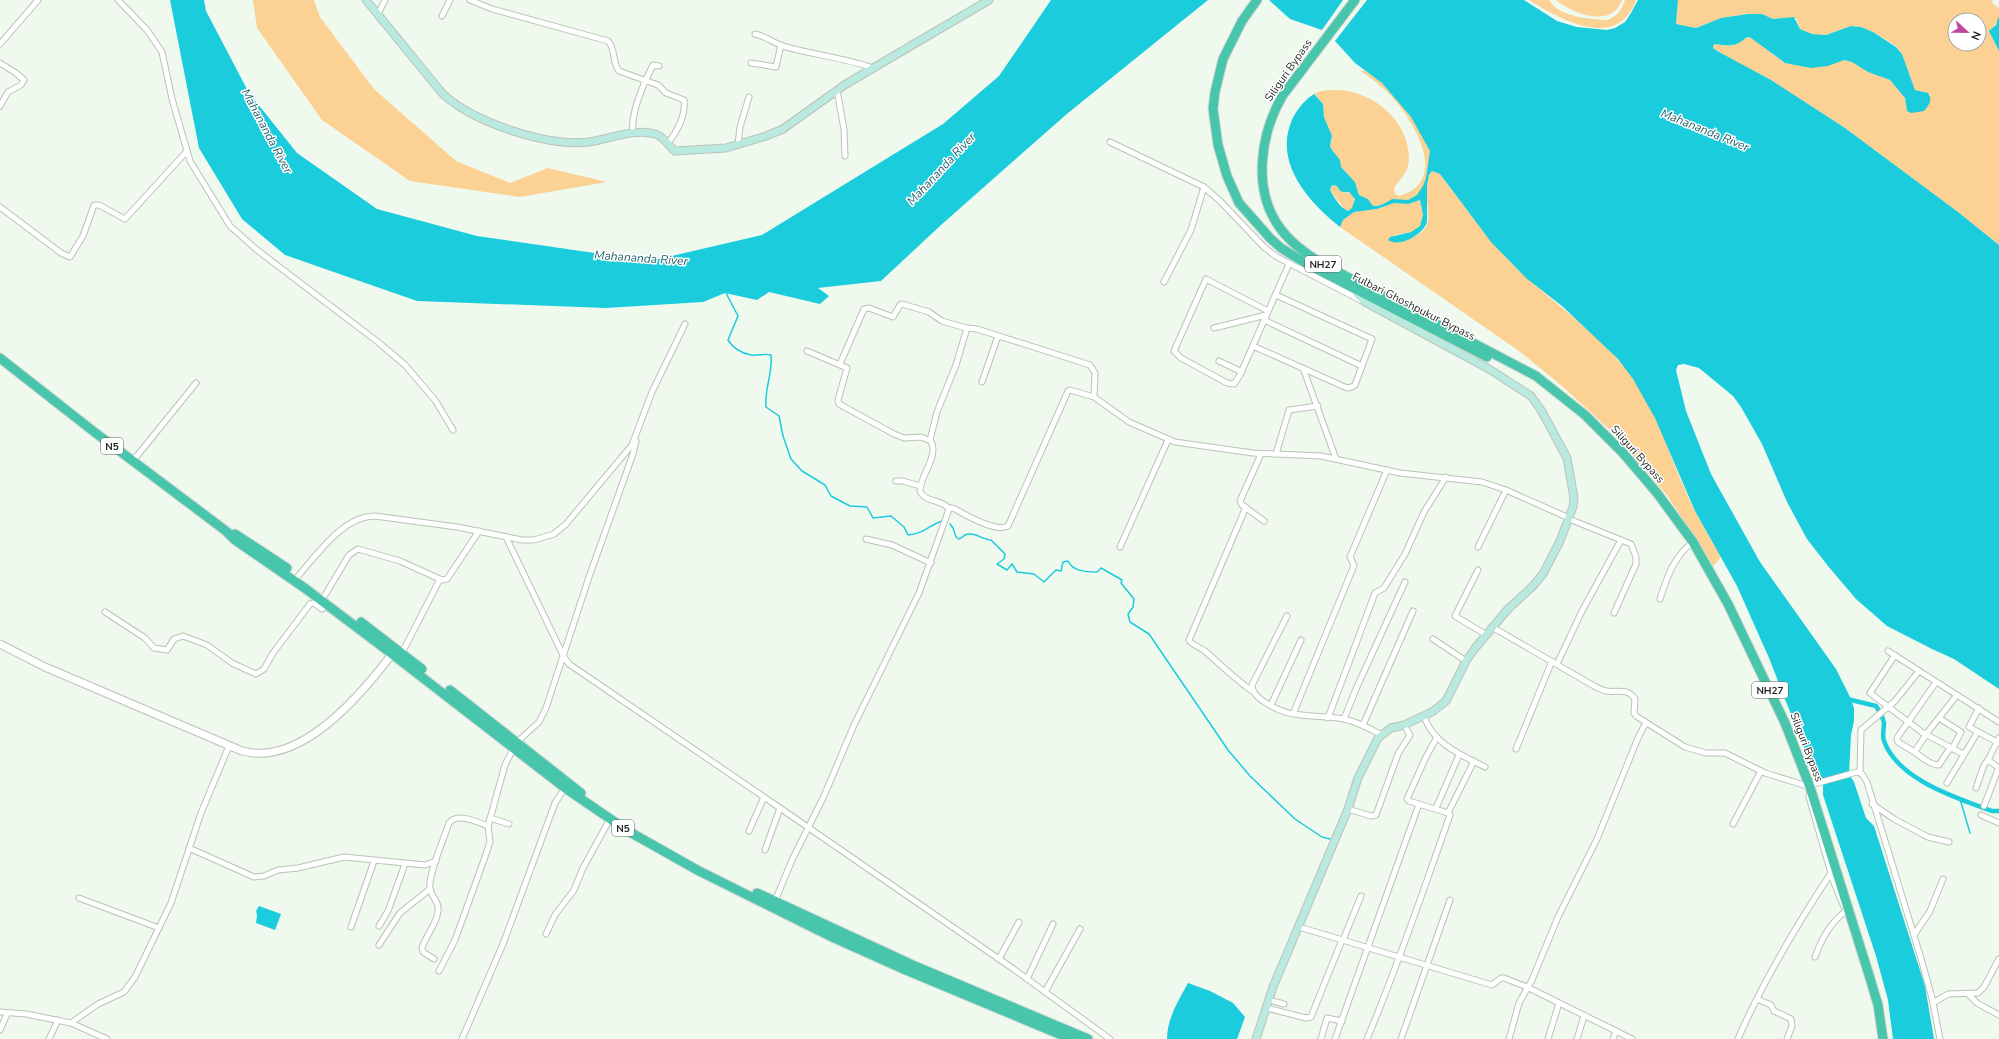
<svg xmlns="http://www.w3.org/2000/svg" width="1999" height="1039" viewBox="0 0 1999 1039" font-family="'Nunito Sans',sans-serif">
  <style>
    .green { fill: #fbd194; fill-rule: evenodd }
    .water { fill: #1bccdd; fill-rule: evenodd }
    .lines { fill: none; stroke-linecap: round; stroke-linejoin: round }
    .stream { stroke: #1bccdd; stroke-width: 1.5 }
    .canal { stroke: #1bccdd; stroke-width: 4.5 }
    .minor-casing { stroke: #bac3b8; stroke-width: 7 }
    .tertiary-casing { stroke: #bac3b8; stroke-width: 9 }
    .secondary-casing { stroke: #bac3b8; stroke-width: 9 }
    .trunk-casing { stroke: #d7d7d7; stroke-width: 11 }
    .minor { stroke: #fff; stroke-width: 5 }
    .tertiary { stroke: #fff; stroke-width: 7 }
    .secondary { stroke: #bae9e0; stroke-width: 7 }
    .trunk { stroke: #48c6ab; stroke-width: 9 }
    .labels { text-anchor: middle; stroke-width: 3; stroke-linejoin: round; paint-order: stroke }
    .shield { fill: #fff; stroke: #626562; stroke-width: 1 }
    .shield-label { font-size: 10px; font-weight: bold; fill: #1f231f }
    .street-label { font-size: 11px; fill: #1f231f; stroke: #fff }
    .water-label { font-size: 12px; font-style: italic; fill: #236268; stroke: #fff }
  </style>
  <rect width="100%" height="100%" fill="#f0f9ee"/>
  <g class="green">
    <path d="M253,0H314L320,17L374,89L456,161L510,183L548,168L607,182L520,197L410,181L322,120L257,28Z"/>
    <path d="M1529,0H1549C1559,17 1588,19 1606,20C1617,18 1622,9 1625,0H1636C1618,52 1559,19 1529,0Z"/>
    <path d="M1556,0H1622C1612,29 1573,14 1556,0Z"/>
    <path d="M1678,0H1992L1993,4L1999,8V18L1990,33L1999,51V245L1958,212L1845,128L1771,80L1734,61L1713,48L1714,44L1731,46L1747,37L1755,40L1772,54L1785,63L1819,67L1844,60L1852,62L1868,72L1890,80L1905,98L1907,111L1931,96L1928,93L1915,90L1902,54L1896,46L1873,32L1861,27L1851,26L1826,35L1812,34L1800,29L1796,18L1772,19L1762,14H1748L1721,18L1696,28L1676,24ZM1955,20H1979V44H1955Z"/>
    <path d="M1362,70C1380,73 1425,131 1430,150C1432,160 1428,173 1425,183C1422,190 1416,198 1408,200C1403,201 1396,199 1390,200L1386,204L1373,206L1368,199L1359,195L1355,182L1341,167L1337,157L1332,150L1330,145L1332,140L1324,117L1323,104L1314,94C1320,90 1328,90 1335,90C1372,90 1409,120 1409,159C1409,172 1400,179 1394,188L1395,194L1399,196C1451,182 1414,121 1392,97C1383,87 1372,79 1361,71Z"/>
    <path d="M1432,171L1440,174C1467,210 1493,248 1527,278C1563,310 1604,339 1633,378C1656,410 1667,449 1683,485C1693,510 1707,533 1721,557L1713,566L1667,495L1610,430L1562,386L1519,351L1340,227L1343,220L1354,212L1377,209L1394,203L1408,204L1420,200L1423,215L1420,226L1411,232L1394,235L1393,242C1456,233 1411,197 1432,171Z"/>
    <path d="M1332,185L1337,186L1344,193H1350L1354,198V206L1350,210H1345L1330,190Z"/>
  </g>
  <g class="water">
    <path d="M170,0H204L206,11L249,93L297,153L377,209L477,236L650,261L762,235L943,124L999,76L1051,0H1208L1068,113L941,225L881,281L818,288L829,296L820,304L769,292L757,300L725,293L703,302L606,308L417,301L285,255L242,219L199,148Z"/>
    <path d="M1269,0H1343L1322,30L1290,19Z"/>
    <path d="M1367,0H1524L1557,21L1577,27L1607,30L1615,28L1625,22L1631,13L1638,0H1678L1676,24L1696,28L1721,18L1748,14H1762L1773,19L1794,17L1800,29L1812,34L1826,35L1851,26L1861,27L1873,32L1896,47L1902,54L1915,90L1928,93C1933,100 1929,105 1924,111L1911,113L1907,111L1905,98L1890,80L1868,72L1852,62L1844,60L1828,66L1811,68L1785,63L1751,38L1747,37C1733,49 1729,45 1714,44L1713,48L1719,52L1771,80L1845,128L1958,212L1999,245V689L1954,659L1932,649L1887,626L1856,599L1828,566L1807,539L1787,502L1762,444L1741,407L1733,396L1699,368L1684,364L1678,365L1676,370L1686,411L1711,474L1760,562L1836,669L1850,697L1854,708V721L1851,735L1849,774L1854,782L1866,818L1874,826L1925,986L1934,1039H1893L1888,1000L1876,956L1823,795V783L1814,773L1769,658L1737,586L1695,511L1655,418L1633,379L1618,359L1562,306L1526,278L1491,242L1440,174L1432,171L1429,175L1427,185V222C1423,235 1399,248 1388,240L1390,237L1411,232L1420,226L1423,215L1420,200L1408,204L1394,203L1377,209L1354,212L1343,220L1340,227C1310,203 1276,166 1290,125C1294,113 1303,101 1314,94L1323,104L1324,117L1332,136L1330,146L1332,150L1340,160L1341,167L1355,182L1359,195L1368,199L1373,206C1382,206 1385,203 1392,199L1408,200L1417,195L1423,186L1426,178L1430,151L1411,117L1382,83L1355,63L1335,41ZM1332,185L1337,186C1340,191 1341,193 1349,192L1355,199L1352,208L1348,211C1340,208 1334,197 1330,190Z"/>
    <path d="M1998,18H1999V51L1989,31L1996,25Z"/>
    <path d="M259,906L281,914L275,930L256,923L257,915L256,911Z"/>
    <path d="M1188,983L1210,991L1233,1003L1245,1017L1237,1039H1167C1167,1019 1178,1001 1188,983Z"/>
  </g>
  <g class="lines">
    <g class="stream">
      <path d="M726,293L738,316L728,340C733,348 741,353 751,355C758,356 764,353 771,355C773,373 764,390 766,407L779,416L783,436L791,459L802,471L825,485L831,496L850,506L867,507L873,518L891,516L904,527L908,535C926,533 927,526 942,521"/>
      <path d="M950,524L953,528L956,537L959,539C962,538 963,536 965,535C974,531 983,540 991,540L1005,554L1004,559L997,564L1007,570L1012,564L1017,572L1034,574L1044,582L1056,570L1061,571L1063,562L1068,561C1073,572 1088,572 1097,572L1101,568L1122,580L1121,583L1134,599L1133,607L1128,614L1130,622L1149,634L1228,750L1250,776L1295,819L1322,837L1330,839"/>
      <path d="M1960,799L1970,833"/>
    </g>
    <path class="canal" d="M1847,699L1876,706C1879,711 1883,717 1884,723C1884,729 1882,736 1884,741C1898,780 1957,798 1992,811H1999"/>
    <defs>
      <g id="minor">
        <path d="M118,0L147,30L162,52L172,99L190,161L230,226L257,250L378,342L405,365L435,400L453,430"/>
        <path d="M470,0L492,9L608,41C616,49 612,63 619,71L658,85L666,93L684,100C686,115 677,132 668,143"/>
        <path d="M378,14L385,0"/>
        <path d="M442,16L450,0"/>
        <path d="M755,34C768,37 775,44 786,47C815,55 845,58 873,68"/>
        <path d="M0,44L38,0"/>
        <path d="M0,63L16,73L24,80L21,85L8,92L0,106"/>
        <path d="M751,63L776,67L781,45"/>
        <path d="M837,90L844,129L845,156"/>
        <path d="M633,133C630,114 644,82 653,65L659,66"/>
        <path d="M1110,142L1204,187L1220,201L1265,248L1277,257L1360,300"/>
        <path d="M738,145L740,127L749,97"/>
        <path d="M0,207L61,253L70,257L83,236L94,205H99L125,219L187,151"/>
        <path d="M1164,282L1191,230L1204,187"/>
        <path d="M1268,311L1206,279L1174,351L1181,358L1227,383L1234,384L1240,375L1289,264"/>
        <path d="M1264,320L1362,366"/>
        <path d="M1214,328L1266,315"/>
        <path d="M1253,346L1347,388L1352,387L1355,385L1372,339L1276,295"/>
        <path d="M1219,361L1242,372"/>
        <path d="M840,364L864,309L869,308L893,317L900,305L902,304L929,312L942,321L966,328L977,329L1090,365L1095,373L1094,397"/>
        <path d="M1303,368L1336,459"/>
        <path d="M982,382L998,336"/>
        <path d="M930,440L937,412L956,365L967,328"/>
        <path d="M1261,454L1240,501L1242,505L1264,521"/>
        <path d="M1276,454L1289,410L1318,406"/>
        <path d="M130,460L137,456L196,383"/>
        <path d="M896,481H903L920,486"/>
        <path d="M1246,507L1189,640C1192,646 1201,647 1206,652C1222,666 1235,679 1252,691"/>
        <path d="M948,508H953C964,514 995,533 1008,526L1068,391L1070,390L1094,397L1129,422L1175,442L1253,453L1321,456L1400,473L1482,482L1506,490L1569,518"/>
        <path d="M1569,519L1631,544L1636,557V564L1614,613"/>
        <path d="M506,537L564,657L569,664L780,808L1015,970L1110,1039"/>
        <path d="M866,539L892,545L931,563"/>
        <path d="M1120,547L1168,440"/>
        <path d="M1478,547L1506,490"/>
        <path d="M1478,570L1455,616L1485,634"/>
        <path d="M298,576C318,554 343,516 375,516L457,527L522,540H534L554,534L566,524L632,445L652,392L685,324"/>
        <path d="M325,595L349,555L358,549L400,561L442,580L447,579L479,531"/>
        <path d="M1660,599C1667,577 1674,556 1693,542"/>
        <path d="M105,612L145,638L154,648L167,650L174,639L183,636L207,645L232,663L256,674L264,669L273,653L310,604L314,603L322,609L328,605"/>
        <path d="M1287,616L1252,685C1251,699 1282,713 1295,714C1310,717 1328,716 1344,719C1357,722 1369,728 1380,734"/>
        <path d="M1492,627L1594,686C1598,688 1601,690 1606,691C1616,693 1627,687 1635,699L1634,713L1636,716L1685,747L1706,753H1725L1765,773L1807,786L1857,772L1862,774L1867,782L1920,955L1932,998L1940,1039"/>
        <path d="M1433,639L1466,661"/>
        <path d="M1888,651L1999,722"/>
        <path d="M402,653L440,579"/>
        <path d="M1895,655L1870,693L1923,733H1927L1957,695"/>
        <path d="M1557,664L1582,611L1621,540"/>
        <path d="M1271,705L1301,640"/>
        <path d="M1979,708L1969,727L1999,743"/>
        <path d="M1293,714L1353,568L1354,565L1350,557L1387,470"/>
        <path d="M1424,716C1433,744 1461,755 1485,767"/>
        <path d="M1328,718L1375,593L1384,588L1405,554L1424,512L1446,477"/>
        <path d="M1939,718L1961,732L1952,749"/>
        <path d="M1344,719L1356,689L1405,582"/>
        <path d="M1363,725L1413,611"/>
        <path d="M1925,734L1963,754L1967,750L1977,733"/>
        <path d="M1926,735L1915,751L1916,753C1922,758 1932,765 1939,765L1950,748"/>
        <path d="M1999,738L1988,760L1999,768"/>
        <path d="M516,743L539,722L546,708L589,577L633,454L636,441"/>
        <path d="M1516,749L1552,661"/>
        <path d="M1916,753L1898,742L1897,738L1936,682"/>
        <path d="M1860,773L1861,730L1895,701L1919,671"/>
        <path d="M1947,783L1965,753"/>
        <path d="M1976,788L1984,765L1988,760"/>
        <path d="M1809,797L1833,880L1844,907"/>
        <path d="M1872,804L1894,819L1928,837L1949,842"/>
        <path d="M1984,806L1999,767"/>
        <path d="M1436,808L1459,755"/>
        <path d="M1348,809L1371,816L1376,815L1398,754L1410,735L1404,725"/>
        <path d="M1448,813L1474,761"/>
        <path d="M1981,815L1999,823"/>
        <path d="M490,818L509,824"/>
        <path d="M1733,824L1761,771"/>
        <path d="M749,831L764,797"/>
        <path d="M189,848L254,877L264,876L278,870L298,868L344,857L425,865L436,861"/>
        <path d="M765,850L780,808"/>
        <path d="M79,898L159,928"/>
        <path d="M775,901L792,860L824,796L854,725L919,593L949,509C943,499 925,503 920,491C920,475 939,457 931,441L921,437L904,438L894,434L839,404L838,400L847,368L807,351"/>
        <path d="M379,926L388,911L405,864"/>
        <path d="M351,927L374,861"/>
        <path d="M1299,927L1492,985L1501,978H1504L1527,987L1632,1039"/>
        <path d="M546,934L555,915L574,890L583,868L610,819"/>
        <path d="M1914,935L1930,911L1943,879"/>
        <path d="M1343,940L1361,896"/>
        <path d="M379,945L400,913L430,889"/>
        <path d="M1815,957C1822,938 1830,923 1846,911"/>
        <path d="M434,959L423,952L422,948C426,935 437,924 438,911C440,902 431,897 430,888C428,874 444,839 449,823C457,812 477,822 488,826L505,765L513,749"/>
        <path d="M999,959L1019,922"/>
        <path d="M439,971L455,940L485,857L490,842L488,826"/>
        <path d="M1027,979L1053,924"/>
        <path d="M1045,992L1080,929"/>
        <path d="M1969,995L1977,1003L1999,1015"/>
        <path d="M1757,999L1771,1005L1774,1011L1791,1019L1792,1026L1787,1039"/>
        <path d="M1269,1000L1284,1004"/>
        <path d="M1933,1003L1948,994L1978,993L1984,987L1999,959"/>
        <path d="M1267,1008L1306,1018L1311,1017L1342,940"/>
        <path d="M0,1012L26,1014L71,1023L107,1039"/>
        <path d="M71,1023L98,1004L124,992L135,977L171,903L201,813L229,746"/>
        <path d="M0,1030L7,1014"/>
        <path d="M49,1039L58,1020"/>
        <path d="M462,1039L503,944L555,803L565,788"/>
        <path d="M1321,1039L1327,1018L1342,1021"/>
        <path d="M1335,1039L1419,804"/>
        <path d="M1367,1039C1398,966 1423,891 1450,815L1448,813L1409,801L1407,799L1426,757L1437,737"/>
        <path d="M1401,1039L1450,900"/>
        <path d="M1509,1039L1519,1003L1532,980L1558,917L1597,839L1638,738L1644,726L1646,724"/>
        <path d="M1548,1039L1559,1003"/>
        <path d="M1577,1039L1584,1016"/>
        <path d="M1613,1039L1616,1031"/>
        <path d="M1738,1039C1763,981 1796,926 1831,873"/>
      </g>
      <path id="tertiary" d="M0,644L45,667L242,751C301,767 361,695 392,654"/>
      <g id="secondary">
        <path d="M366,0L442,93C472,122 547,147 589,142C609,139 635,128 655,134C665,137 668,146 675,151L726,148L766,136L783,129L846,84L989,0"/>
        <path d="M1256,1039L1273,987L1348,809L1358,778L1378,738L1391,728L1404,725L1432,712L1446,701L1466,661L1476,647L1508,609L1532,587L1543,574L1560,541L1573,507L1574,498L1567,458L1541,410L1531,396L1489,369L1365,302L1357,294V290"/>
      </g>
      <g id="trunk">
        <path d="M1257,0L1242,21L1223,59L1215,92L1213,109L1218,145L1227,176L1239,203L1270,238L1281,248L1307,264L1487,357"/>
        <path d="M1355,0L1283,95C1260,134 1252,190 1280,228C1290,242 1304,252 1319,262L1536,376L1585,415L1623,453L1657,493L1693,542L1728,604L1785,723L1810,787L1869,975L1878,1005L1883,1039"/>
        <path d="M0,358L93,431L226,531L235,540L306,589L392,654L565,788L628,831L699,871L834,938L901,968L1071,1039"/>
        <path d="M235,534L287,568"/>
        <path d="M361,622L422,669"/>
        <path d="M450,690L581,793"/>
        <path d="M757,893L915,966L1088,1039"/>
      </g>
    </defs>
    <use href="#minor" class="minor-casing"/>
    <use href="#tertiary" class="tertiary-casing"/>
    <use href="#secondary" class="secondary-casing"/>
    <use href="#trunk" class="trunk-casing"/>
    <use href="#minor" class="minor"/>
    <use href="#tertiary" class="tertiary"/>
    <use href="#secondary" class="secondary"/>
    <use href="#trunk" class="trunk"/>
  </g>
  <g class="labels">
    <g class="shield">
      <rect x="1305" y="256" width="36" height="16" rx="3"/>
      <rect x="101" y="438" width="22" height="16" rx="3"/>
      <rect x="1752" y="682" width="36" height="16" rx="3"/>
      <rect x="612" y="820" width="22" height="16" rx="3"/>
    </g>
    <g class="shield-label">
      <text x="1323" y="268">NH27</text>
      <text x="112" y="450">N5</text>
      <text x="1770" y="694">NH27</text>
      <text x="623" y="832">N5</text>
    </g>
    <g class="street-label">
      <text transform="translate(1288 70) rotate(-55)" y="4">Siliguri Bypass</text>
      <text transform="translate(1414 306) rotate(27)" y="4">Fulbari Ghoshpukur Bypass</text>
      <text transform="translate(1638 454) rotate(48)" y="4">Siliguri Bypass</text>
      <text transform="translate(1807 747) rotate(69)" y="4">Siliguri Bypass</text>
    </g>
    <g class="water-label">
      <text transform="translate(1705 130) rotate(22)" y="4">Mahananda River</text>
      <text transform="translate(267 131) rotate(62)" y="4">Mahananda River</text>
      <text transform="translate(941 169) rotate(-47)" y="4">Mahananda River</text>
      <text transform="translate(641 258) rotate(4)" y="4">Mahananda River</text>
    </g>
  </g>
  <g transform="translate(1967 32) rotate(112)"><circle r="19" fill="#ffffff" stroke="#a5a7a5"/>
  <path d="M0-3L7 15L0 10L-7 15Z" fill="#c14aa1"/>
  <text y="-6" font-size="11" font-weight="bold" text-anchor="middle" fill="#1f231f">N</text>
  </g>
</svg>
